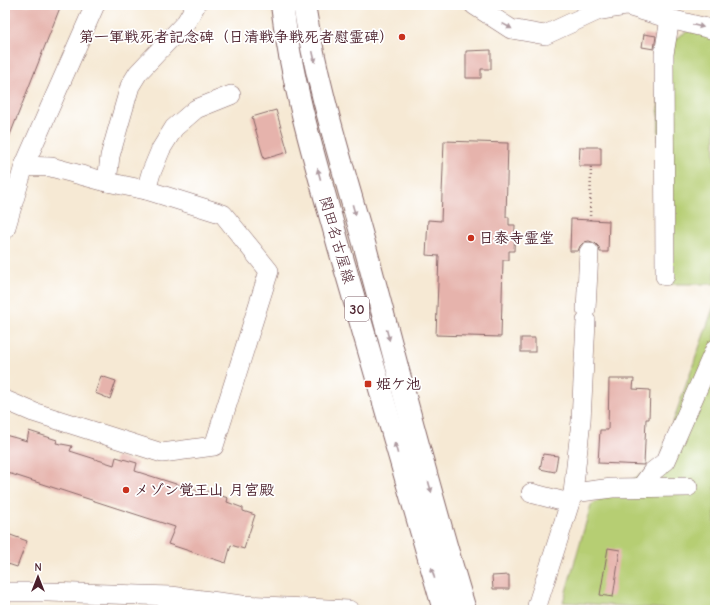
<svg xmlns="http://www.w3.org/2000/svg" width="720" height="615" viewBox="0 0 720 615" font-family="'Comic Neue','Klee One',sans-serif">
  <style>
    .green { fill: #b6ce73; stroke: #80764f }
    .building { fill: #e6b3ac }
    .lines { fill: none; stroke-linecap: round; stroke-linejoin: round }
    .minor-casing { stroke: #866666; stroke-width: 20 }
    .major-casing { stroke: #866666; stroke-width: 24 }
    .path { stroke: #866666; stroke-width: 2.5; stroke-dasharray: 1 3; stroke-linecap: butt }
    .minor { stroke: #fff; stroke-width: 19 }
    .major { stroke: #fff; stroke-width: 22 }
    .oneway { fill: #ae9aa0 }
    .poi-dot { fill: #c8321e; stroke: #fff; stroke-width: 1.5 }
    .labels { text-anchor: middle; stroke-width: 3.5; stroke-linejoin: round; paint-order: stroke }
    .shield { fill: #fff; stroke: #80626b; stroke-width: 1 }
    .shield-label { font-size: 14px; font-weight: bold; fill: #4a1f2b }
    .poi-label { font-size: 15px; font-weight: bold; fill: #4a1f2b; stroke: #fff; text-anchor: start }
    .street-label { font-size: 15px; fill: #4a1f2b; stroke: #fff }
  </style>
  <rect width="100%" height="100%" fill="#fff"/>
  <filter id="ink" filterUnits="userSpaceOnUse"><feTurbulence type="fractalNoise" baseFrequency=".025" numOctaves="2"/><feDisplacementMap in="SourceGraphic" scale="8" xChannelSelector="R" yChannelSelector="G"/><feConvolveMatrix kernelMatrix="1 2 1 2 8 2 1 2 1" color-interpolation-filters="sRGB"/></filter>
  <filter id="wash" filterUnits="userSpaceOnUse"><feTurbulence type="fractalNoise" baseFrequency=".012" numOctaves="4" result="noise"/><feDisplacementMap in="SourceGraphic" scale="16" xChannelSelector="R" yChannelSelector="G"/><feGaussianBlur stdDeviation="0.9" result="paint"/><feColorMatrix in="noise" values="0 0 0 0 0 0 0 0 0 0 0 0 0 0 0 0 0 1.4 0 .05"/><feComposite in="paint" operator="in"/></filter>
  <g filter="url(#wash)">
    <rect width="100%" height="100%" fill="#f6e9d4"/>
    <g class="green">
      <path d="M691,29L715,36V284H660L658,49Z"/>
      <path d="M715,303V610H679L563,602L591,505L658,464Z"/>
    </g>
    <g id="blocks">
      <g class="building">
        <path d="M5,5H61L6,145H5Z"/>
        <path d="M644,34L656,36L654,49L642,47Z"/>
        <path d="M491,50V69H481V78H466V51Z"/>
        <path d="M276,110L288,152L264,159L252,117Z"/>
        <path d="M444,141L508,143L506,217H509V225H515L514,251H509V260H503L501,337L436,335L439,256L426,255L428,220L441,221Z"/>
        <path d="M580,147H601V166H579Z"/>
        <path d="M571,219L609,221L608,252H600L599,247L595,243L589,241L584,242L580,246L578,251H570Z"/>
        <rect x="521" y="338" width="14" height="14"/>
        <path d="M101,376L116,381L110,399L95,393Z"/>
        <path d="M609,379H634L633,389L650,390L649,419H646L644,465L598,463L600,430H608Z"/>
        <path d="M29,431L57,440L56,443L72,446L70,451L114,465L116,457L137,463L135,471L198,491V488L228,498L227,502L243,508V511L255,515L244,549L231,545L226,563L168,544L175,527L5,472V435L27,441Z"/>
        <path d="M543,454L558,456L555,472L540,469Z"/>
        <path d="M5,533L27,541L17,567L5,563Z"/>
        <path d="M608,548L620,550L613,597L600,595Z"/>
        <path d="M509,575V589H493L492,576Z"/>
      </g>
    </g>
  </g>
  <g filter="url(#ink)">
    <use href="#blocks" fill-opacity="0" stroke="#866666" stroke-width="1"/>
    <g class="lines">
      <defs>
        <g id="minor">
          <path d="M474,5L511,29L545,35L597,11L627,6L670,19L715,30"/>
          <path d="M24,166L95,5"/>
          <path d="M107,182L110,156L130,86L138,73L186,22L196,5"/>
          <path d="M146,190L151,173L161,149L174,128L196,109L231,95"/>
          <path d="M5,230L24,166L51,167L107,182L146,190L223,214L269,271L214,446L162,453L33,412L5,400"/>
          <path d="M665,276L664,54L670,19"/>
          <path d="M586,309L589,252"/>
          <path d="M641,487L652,472L666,461L715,349"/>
          <path d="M531,493L569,503"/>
          <path d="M573,493L612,488L688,487"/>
          <path d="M5,592H48L171,596L242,605L349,610"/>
          <path d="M537,610V606L573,493L581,421L586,321"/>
        </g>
        <g id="major">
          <path d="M282,5C292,87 317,167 339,247C373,368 408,489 444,610"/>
          <path d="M304,5C317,86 342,164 364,243C397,365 428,489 465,610"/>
        </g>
      </defs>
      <use href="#minor" class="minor-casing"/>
      <use href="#major" class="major-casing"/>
      <path class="path" d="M590,220L591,166"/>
      <use href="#minor" class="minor"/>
      <use href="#major" class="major"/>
    </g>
    <defs><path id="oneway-solid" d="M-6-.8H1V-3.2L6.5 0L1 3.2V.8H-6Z"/></defs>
    <g class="oneway">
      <use href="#oneway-solid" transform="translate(507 26) rotate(29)"/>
      <use href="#oneway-solid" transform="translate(698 26) rotate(13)"/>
      <use href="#oneway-solid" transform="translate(314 57) rotate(77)"/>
      <use href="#oneway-solid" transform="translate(319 174) rotate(-105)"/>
      <use href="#oneway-solid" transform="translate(354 210) rotate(74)"/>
      <use href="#oneway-solid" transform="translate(388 335) rotate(75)"/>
      <use href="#oneway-solid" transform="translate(396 448) rotate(-106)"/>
      <use href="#oneway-solid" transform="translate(430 487) rotate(74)"/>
      <use href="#oneway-solid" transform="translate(433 573) rotate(-106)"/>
    </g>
  </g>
  <g class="poi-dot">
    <circle cx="402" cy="37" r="4"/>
    <circle cx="471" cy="238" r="4"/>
    <rect x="364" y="380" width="8" height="8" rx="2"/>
    <circle cx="126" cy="490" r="4"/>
  </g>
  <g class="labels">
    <rect class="shield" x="345" y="297" width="24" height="24" rx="3"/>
    <g class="shield-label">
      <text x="357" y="314">30</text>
    </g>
    <g class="poi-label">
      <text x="394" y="42" text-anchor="end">第一軍戦死者記念碑（日清戦争戦死者慰霊碑）</text>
      <text x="479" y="243">日泰寺霊堂</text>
      <text x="376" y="389">姫ケ池</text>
      <text x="134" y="495">メゾン覚王山 月宮殿</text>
    </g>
    <g class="street-label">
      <text transform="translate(337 240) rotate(74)" y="5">関田名古屋線</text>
    </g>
  </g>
  <rect width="720" height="615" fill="none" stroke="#fff" stroke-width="20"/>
  <g transform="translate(38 577)" stroke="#ffffff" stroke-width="3" paint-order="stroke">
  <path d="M0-3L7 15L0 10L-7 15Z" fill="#4a1f2b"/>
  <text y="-6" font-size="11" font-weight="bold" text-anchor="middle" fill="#4a1f2b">N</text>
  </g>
</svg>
